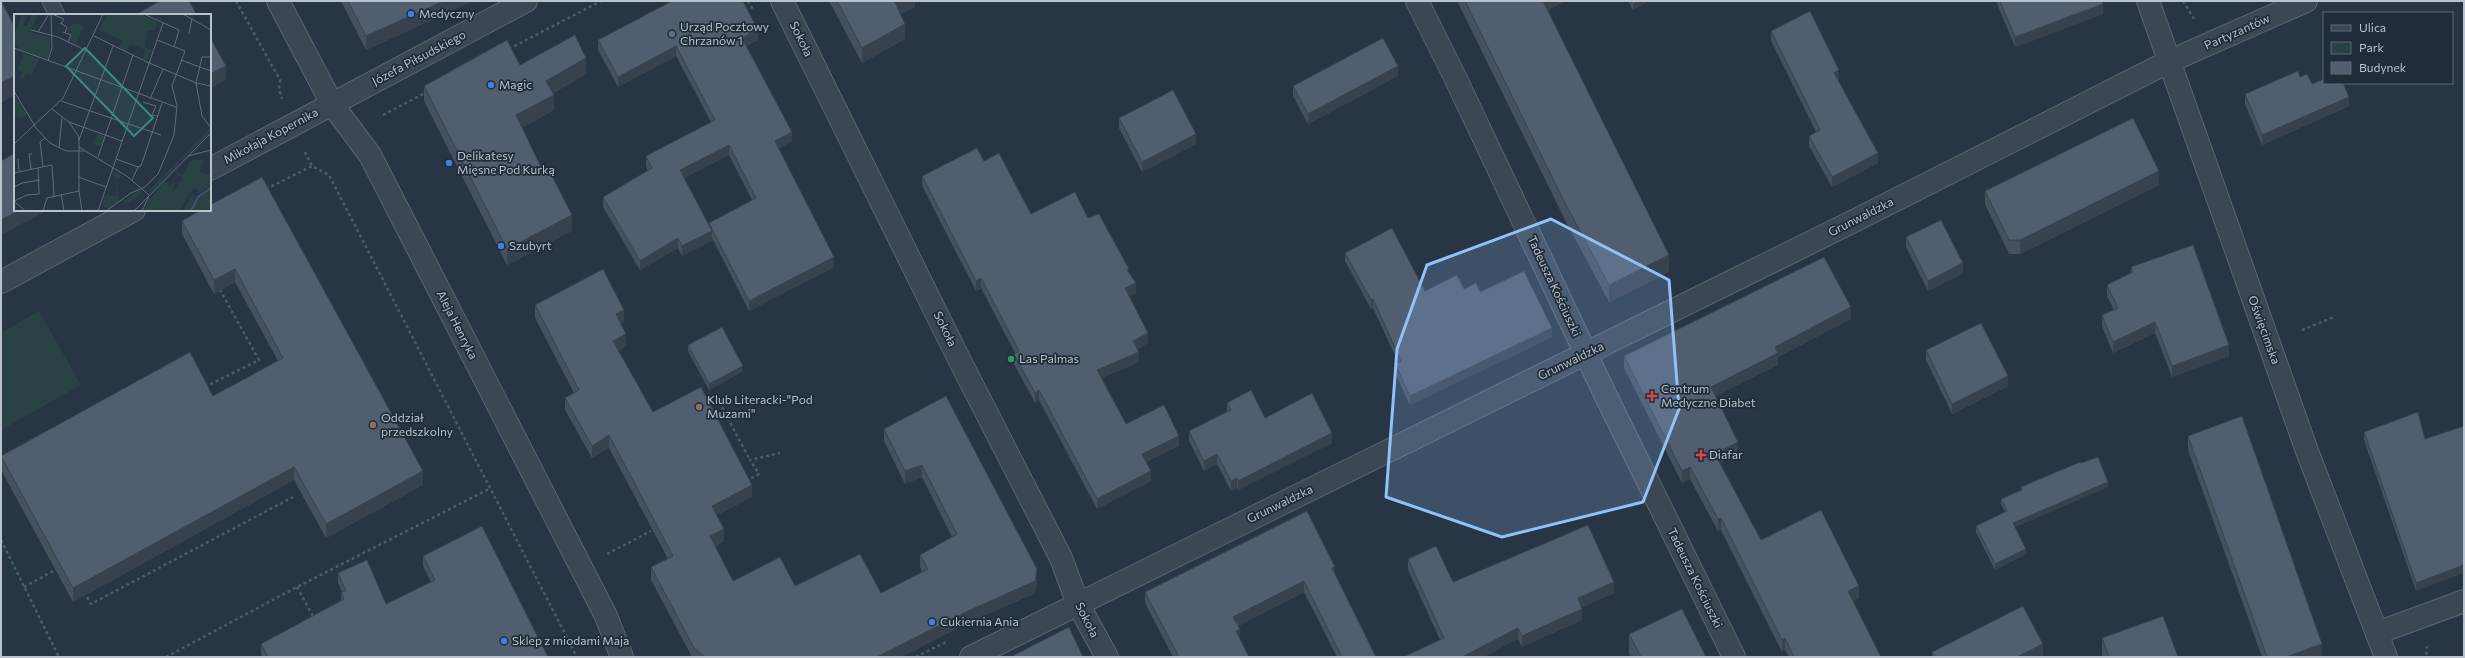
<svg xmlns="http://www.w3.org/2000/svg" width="2465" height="658" viewBox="0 0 2465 658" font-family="Commissioner,sans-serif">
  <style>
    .green { fill: #294345 }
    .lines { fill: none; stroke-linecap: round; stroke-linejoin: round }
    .service-casing { stroke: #5a6571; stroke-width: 17 }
    .minor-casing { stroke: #5a6571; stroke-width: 24 }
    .tertiary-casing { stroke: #5a6571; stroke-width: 24 }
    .path { stroke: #476061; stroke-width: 2.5; stroke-dasharray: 3 3; stroke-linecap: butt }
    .service { stroke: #3b4753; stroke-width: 15 }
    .minor { stroke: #3b4753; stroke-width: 22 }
    .tertiary { stroke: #3b4753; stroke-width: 22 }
    .wall { fill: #45515f; fill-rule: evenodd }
    .shaded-wall { fill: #38424e }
    .building { fill: #505e6f; stroke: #38424e }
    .marked { fill: #91c0fa; fill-opacity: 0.2; stroke: #91c0fa; stroke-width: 3; stroke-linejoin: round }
    .shop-dot { fill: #3f7fe0; stroke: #202c39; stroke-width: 1.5 }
    .service-dot { fill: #5c6f8a; stroke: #202c39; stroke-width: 1.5 }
    .leisure-dot { fill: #2e9e5b; stroke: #202c39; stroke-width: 1.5 }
    .health-dot { fill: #e0444e; stroke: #202c39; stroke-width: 1.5 }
    .education-dot { fill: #8d6e63; stroke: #202c39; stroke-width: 1.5 }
    .labels { text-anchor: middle; stroke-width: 3.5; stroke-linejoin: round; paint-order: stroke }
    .poi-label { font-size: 12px; fill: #b9c2cd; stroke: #202c39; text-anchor: start }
    .street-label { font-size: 12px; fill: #b9c2cd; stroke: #202c39 }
    .inset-river { fill: none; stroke: #3d546d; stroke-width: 2 }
    .inset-road { fill: none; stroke: #616d7b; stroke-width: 1 }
    .view { fill: #3a8986; fill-opacity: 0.15; stroke: #3a8986; stroke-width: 2 }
    .inset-edge { fill: none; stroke: #b9c2cd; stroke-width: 2 }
  </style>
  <rect width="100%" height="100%" fill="#273544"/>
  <path class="green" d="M39,311L81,385L1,430V333Z"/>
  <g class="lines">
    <defs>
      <path id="service" d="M50,1L57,15"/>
      <g id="minor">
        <path d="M278,1L332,104L370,155L606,616L622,657"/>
        <path d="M782,1L960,361L1061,558L1078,604L1107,657"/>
        <path d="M1417,1L1454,75L1604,392L1734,657"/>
        <path d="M210,169L526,1"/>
        <path d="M1,282L134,210"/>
        <path d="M2377,633L2464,601"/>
        <path d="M971,657L1854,221L2168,62L2306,1"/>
      </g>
      <path id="tertiary" d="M2148,1L2307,451L2386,657"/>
    </defs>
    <use href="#service" class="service-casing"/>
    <use href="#minor" class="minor-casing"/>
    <use href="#tertiary" class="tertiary-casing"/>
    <g class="path">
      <path d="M236,1L280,80L279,89L282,99"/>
      <path d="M748,1L754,11"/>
      <path d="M2183,1L2194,19"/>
      <path d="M509,49L601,1"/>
      <path d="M383,115L425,93"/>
      <path d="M305,152L312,166L329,175L577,657"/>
      <path d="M266,189L312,166"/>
      <path d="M2302,330L2334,317"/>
      <path d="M205,387L259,360L219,288"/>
      <path d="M722,407L750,460"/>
      <path d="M746,481L759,474L750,460L780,453"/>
      <path d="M1,540L59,657"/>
      <path d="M607,554L651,531"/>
      <path d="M24,587L57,569"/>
      <path d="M297,587L314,618"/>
      <path d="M84,592L91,604L293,497"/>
      <path d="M2427,646L2426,652L2428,657"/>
      <path d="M166,657L297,587L489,489"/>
      <path d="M916,657L946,642"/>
    </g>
    <use href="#service" class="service"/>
    <use href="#minor" class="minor"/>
    <use href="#tertiary" class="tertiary"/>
  </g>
  <g class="wall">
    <path d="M341,1H473L366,50Z"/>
    <path d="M829,1H915V7L900,14L905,39L862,63Z"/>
    <path d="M1457,1H1565L1548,10L1669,272L1609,302L1565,220Z"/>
    <path d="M1628,1H1648L1633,10Z"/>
    <path d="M1996,1H2102L2103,14L2015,47Z"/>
    <path d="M1771,31L1839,80L1838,81L1878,163L1832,187L1809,146V136L1816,132L1771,41Z"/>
    <path d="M598,40H758L746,46L792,141L779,148L834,267L749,311L712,238V241L682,256L678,248L640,270L603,207V197L648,171L646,166V156L711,122L676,56L618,87L598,50ZM729,155L752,200L709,223V225L684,178Z"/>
    <path d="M520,65L586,74L553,93L554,110L522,128L542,169L572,231L507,265L424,101V86Z"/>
    <path d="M1398,76L1308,124L1293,96V86Z"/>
    <path d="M2300,77L2349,106L2262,145L2245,104V94Z"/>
    <path d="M1119,118L1196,144L1142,172L1119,128Z"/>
    <path d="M984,161L1031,214L1088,218L1129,273L1136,293L1129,296L1148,343L1137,349L1139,362L1102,378L1126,424L1179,446L1146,462L1151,481L1097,509L1039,400L1035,403L1014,364V354L1015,353L981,288L976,291L922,186V176Z"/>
    <path d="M2159,185L2020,254H2009L1985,204V191Z"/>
    <path d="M201,210L423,485L326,538L294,480L73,602L1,470V456L213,396L278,361L235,282L214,294L182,234V221Z"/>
    <path d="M1906,237L1963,273L1928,291L1906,247Z"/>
    <path d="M1345,253L1425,291L1464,289L1480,292L1552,337L1410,405L1395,373V364L1398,362L1373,308L1371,309L1345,261Z"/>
    <path d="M2131,267L2229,356L2172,377L2155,333L2113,353L2102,326V315L2114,310L2107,296V285L2131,273Z"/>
    <path d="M535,305L624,322L621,324L626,346L618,351L653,412L752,497L717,515L724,542L715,546L733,581L881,593L922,572L920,567V555L952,537L922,477L905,484L884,441V429L946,396L1037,581L1035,593L966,624L901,657H692L651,580V567L668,559L609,448L592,458L565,410V398L574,393L535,318Z"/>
    <path d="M1851,319L1778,357V365L1715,396L1738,453L1720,463L1761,540L1859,598L1853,601L1881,657H1789L1785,650L1782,652L1721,530L1718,531L1690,479L1682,483L1624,368V356Z"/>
    <path d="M688,345L743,371L709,390L688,351Z"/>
    <path d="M1926,350L2008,386L1952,414L1926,360Z"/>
    <path d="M1227,403L1265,418L1332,443L1238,490L1237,488L1231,491L1217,464L1204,471L1189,441V431L1227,411Z"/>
    <path d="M2418,412L2416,591L2364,440V432Z"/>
    <path d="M2188,436L2322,657H2262L2188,450Z"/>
    <path d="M2081,463L2108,487L2015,527L2026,554L1995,570L1976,532V526L2005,512L2001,504V499L2021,490V487Z"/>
    <path d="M423,556L548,657H262L261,655V644L341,601V592H342L338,583V573L386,604L431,582L423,566Z"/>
    <path d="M1408,559L1453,582L1614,593L1582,607V620L1522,647L1518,639L1440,640L1408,570Z"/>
    <path d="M1335,574L1376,657H1337L1304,592L1238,626L1240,639L1249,657H1173L1145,603V592Z"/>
    <path d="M1629,634L1706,657H1631L1629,654Z"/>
    <path d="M2102,638L2178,657H2103L2102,654Z"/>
    <path d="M1932,652L2043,657H1932Z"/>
  </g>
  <g class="shaded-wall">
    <path d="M444,1H473L366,50V36Z"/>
    <path d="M896,1H915V7L895,17V2Z"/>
    <path d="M1541,1H1565L1541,13Z"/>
    <path d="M1639,1H1648L1633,10V4Z"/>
    <path d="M2103,4V14L2015,47V37Z"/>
    <path d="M905,24V39L862,63V48Z"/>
    <path d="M758,30V40L742,48V38Z"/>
    <path d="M676,46V56L618,87V77Z"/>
    <path d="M586,58V74L546,96V81Z"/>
    <path d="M226,66V80L210,89V74Z"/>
    <path d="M1398,66V76L1308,124V114Z"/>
    <path d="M1839,70V80L1834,83V73Z"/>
    <path d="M15,76V95L1,103V83Z"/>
    <path d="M554,95V110L516,131V115Z"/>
    <path d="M2349,97V106L2262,145V135Z"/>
    <path d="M792,132V141L775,151V141Z"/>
    <path d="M1196,134V144L1142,172V162Z"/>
    <path d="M729,145V155L680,180V170Z"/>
    <path d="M1878,153V163L1832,187V177Z"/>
    <path d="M2159,171V185L2020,254V240Z"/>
    <path d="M20,210H48L1,235V220Z"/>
    <path d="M572,215V231L507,265V249Z"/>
    <path d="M712,231V241L682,256V246Z"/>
    <path d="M678,238V248L640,270V261Z"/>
    <path d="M1669,255V272L1609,302V285Z"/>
    <path d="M834,257V267L749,311V301Z"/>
    <path d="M1963,263V273L1928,291V281Z"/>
    <path d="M235,269V282L214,294V280Z"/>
    <path d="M981,278V288L976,291V281Z"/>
    <path d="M1136,283V293L1125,298V288Z"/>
    <path d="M1373,299V308L1371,309V300Z"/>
    <path d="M1851,307V319L1778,357V365L1711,399V387L1775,347Z"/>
    <path d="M624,310V322L616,326V314Z"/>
    <path d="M2155,322V333L2113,353V342Z"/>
    <path d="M1552,328V337L1410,405V396Z"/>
    <path d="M1148,333V343L1133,351V341Z"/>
    <path d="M626,334V346L613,354V341Z"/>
    <path d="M2229,345V356L2172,377V366Z"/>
    <path d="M1139,352V362L1097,380V370Z"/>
    <path d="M743,366V371L709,390V384Z"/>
    <path d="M2008,376V386L1952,414V404Z"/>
    <path d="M1039,390V400L1035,403V393Z"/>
    <path d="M1332,433V443L1238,490V481Z"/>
    <path d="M609,435V448L592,458V446Z"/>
    <path d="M1179,436V446L1142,464V454Z"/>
    <path d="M1738,442V453L1715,466V454Z"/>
    <path d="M1217,454V464L1204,471V461Z"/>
    <path d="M922,465V477L905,484V471Z"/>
    <path d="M294,467V480L73,602V588Z"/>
    <path d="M1690,467V479L1682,483V471Z"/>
    <path d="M423,471V485L326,538V524Z"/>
    <path d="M1151,471V481L1097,509V499Z"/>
    <path d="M1237,478V488L1231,491V481Z"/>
    <path d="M2108,482V487L2013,528V523Z"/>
    <path d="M752,485V497L712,518V506Z"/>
    <path d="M1721,518V530L1718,531V519Z"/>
    <path d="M724,529V542L710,549V536Z"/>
    <path d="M2026,549V554L1995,570V564Z"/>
    <path d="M2464,565V573L2416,591V583Z"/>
    <path d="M1335,567V578L1332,568Z"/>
    <path d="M1037,569V581L1035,593L966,624L901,657H877Z"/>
    <path d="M1304,581V592L1233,628V617Z"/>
    <path d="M1614,582V593L1578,609V598Z"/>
    <path d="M1859,586V598L1848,603V591Z"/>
    <path d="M1582,609V620L1522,647V636Z"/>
    <path d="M1518,628V639L1484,657H1462Z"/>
    <path d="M1240,629V640L1236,631Z"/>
    <path d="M1785,638V650L1782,652V640Z"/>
    <path d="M2043,644V657H2017Z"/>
    <path d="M2322,644V657H2286Z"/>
  </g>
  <g class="building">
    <path d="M1,1L15,27V76L1,83Z"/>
    <path d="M160,1H189L197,15H135Z"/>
    <path d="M348,1H444L366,36Z"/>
    <path d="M672,1H743L758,30L742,38L792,132L775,141L834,257L749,301L709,223L756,198L729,145L680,170L712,231L682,246L678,238L640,261L603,197L652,168L646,156L715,120L676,46L618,77L598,40Z"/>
    <path d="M837,1H896L895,2L905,24L862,48Z"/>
    <path d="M1465,1H1543L1669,255L1609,285L1565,203Z"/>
    <path d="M1631,1H1639L1633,4Z"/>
    <path d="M2000,1H2102L2103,4L2015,37Z"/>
    <path d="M1810,11L1839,70L1834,73L1878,153L1832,177L1809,136L1820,130L1771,31Z"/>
    <path d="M575,35L586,58L546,81L554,95L516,115L542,169L547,166L572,215L507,249L424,86L507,40L520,65Z"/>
    <path d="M210,37L226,66L210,74Z"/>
    <path d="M1383,38L1398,66L1308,114L1293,86Z"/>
    <path d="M2298,71L2300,77L2307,74L2312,84L2324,79V83H2343L2349,97L2262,135L2245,94Z"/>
    <path d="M1173,90L1196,134L1142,162L1119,118Z"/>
    <path d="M2133,118L2159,171L2020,240H2009L1985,191Z"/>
    <path d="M977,148L984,161L999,153L1031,214L1075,192L1088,218L1099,214L1129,269L1127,270L1136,283L1125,288L1148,333L1133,341L1139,352L1097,370L1126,424L1164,405L1179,436L1142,454L1151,471L1097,499L1039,390L1035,393L1014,354L1019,351L981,278L976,281L922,176Z"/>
    <path d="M15,153V210H20L1,220V161Z"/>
    <path d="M262,177L423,471L326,524L294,467L73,588L1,456L190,352L213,396L283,358L235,269L214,280L182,221L201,210H210V205Z"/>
    <path d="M1941,220L1963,263L1928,281L1906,237Z"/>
    <path d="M1392,228L1425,291L1457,275L1464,289L1476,283L1480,292L1524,271L1552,328L1410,396L1395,364L1401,361L1373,299L1371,300L1345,253Z"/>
    <path d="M2193,245L2229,345L2172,366L2155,322L2113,342L2102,315L2118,308L2107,285L2133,272L2131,267Z"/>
    <path d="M1824,257L1851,307L1775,347L1778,353L1711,387L1738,442L1715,454L1761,540L1821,510L1859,586L1848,591L1881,657H1794L1785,638L1782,640L1721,518L1718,519L1690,467L1682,471L1624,356Z"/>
    <path d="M603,269L624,310L616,314L626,334L613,341L653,412L701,387L752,485L712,506L724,529L710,536L733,581L780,557L795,586L860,554L881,593L928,569L920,555L957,534L922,465L905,471L884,429L946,396L1037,569L1035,581L966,612L877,657H705L694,648L651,567L673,556L609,435L592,446L565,398L579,390L535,305Z"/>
    <path d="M1981,323L2008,376L1952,404L1926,350Z"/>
    <path d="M722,327L743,366L709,384L688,345Z"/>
    <path d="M1251,390L1265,418L1312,393L1332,433L1238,481L1237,478L1231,481L1217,454L1204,461L1189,431L1231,410L1227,403Z"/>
    <path d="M2418,412L2425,439L2464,426V565L2416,583L2364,432Z"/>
    <path d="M2242,416L2322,644L2286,657H2267L2188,436Z"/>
    <path d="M2098,457L2108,482L2013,523L2026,549L1995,564L1976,526L2007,511L2001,499L2022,490L2021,487L2080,462L2081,463Z"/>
    <path d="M1307,511L1335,567L1332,568L1376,657H1342L1304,581L1233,617L1240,629L1236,631L1249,657H1179L1145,592Z"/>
    <path d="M1588,525L1614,582L1578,598L1582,609L1522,636L1518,628L1462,657H1403L1444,638L1408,559L1436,546L1453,582Z"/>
    <path d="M482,526L548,657H268L261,644L344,599L341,592L346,591L338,573L367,560L386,604L435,580L423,556Z"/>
    <path d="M2023,606L2043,644L2017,657H1935L1932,652Z"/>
    <path d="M1682,609L1706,657H1641L1629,634Z"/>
    <path d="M2163,616L2178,657H2109L2102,638Z"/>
    <path d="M1069,627L1083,657H1010Z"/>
  </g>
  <path class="marked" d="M1551,219L1669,280L1679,409L1643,502L1502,537L1386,497L1397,349L1427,265Z"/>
  <g class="shop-dot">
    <circle cx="411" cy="14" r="4"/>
    <circle cx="491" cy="85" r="4"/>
    <circle cx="449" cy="163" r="4"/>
    <circle cx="501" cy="246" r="4"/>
    <circle cx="932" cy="622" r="4"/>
    <circle cx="504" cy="641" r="4"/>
  </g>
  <circle class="service-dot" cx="672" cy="34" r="4"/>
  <circle class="leisure-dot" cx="1011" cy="359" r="4"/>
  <g class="health-dot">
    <path d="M1650 390h4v4h4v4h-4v4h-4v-4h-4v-4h4z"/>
    <path d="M1699 449h4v4h4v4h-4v4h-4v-4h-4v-4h4z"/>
  </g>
  <g class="education-dot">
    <circle cx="699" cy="407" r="4"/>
    <circle cx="373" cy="425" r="4"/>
  </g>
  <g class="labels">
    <g class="poi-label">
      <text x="419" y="18">Medyczny</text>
      <text x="680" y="31">Urząd Pocztowy<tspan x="680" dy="14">Chrzanów 1</tspan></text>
      <text x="499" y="89">Magic</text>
      <text x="457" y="160">Delikatesy<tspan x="457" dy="14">Mięsne Pod Kurką</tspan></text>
      <text x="509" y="250">Szubyrt</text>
      <text x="1019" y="363">Las Palmas</text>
      <text x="1661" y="393">Centrum<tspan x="1661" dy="14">Medyczne Diabet</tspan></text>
      <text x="707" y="404">Klub Literacki-"Pod<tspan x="707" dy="14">Muzami"</tspan></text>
      <text x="381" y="422">Oddział<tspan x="381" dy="14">przedszkolny</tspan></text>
      <text x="1709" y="459">Diafar</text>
      <text x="940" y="626">Cukiernia Ania</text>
      <text x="512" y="645">Sklep z miodami Maja</text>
    </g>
    <g class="street-label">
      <text transform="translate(2237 32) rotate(-24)" y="4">Partyzantów</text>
      <text transform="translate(801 39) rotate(64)" y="4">Sokoła</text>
      <text transform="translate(419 58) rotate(-28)" y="4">Józefa Piłsudskiego</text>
      <text transform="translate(271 136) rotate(-28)" y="4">Mikołaja Kopernika</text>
      <text transform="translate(1861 217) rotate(-27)" y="4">Grunwaldzka</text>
      <text transform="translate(1554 286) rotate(65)" y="4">Tadeusza Kościuszki</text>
      <text transform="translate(457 325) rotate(63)" y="4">Aleja Henryka</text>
      <text transform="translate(945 329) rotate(64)" y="4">Sokoła</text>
      <text transform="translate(2264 330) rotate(70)" y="4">Oświęcimska</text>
      <text transform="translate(1571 361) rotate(-26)" y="4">Grunwaldzka</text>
      <text transform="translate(1280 504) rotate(-26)" y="4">Grunwaldzka</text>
      <text transform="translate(1695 578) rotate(64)" y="4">Tadeusza Kościuszki</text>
      <text transform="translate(1087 620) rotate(63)" y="4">Sokoła</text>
    </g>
  </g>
  <g transform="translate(14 14)">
    <rect width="197" height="197" fill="#273544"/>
    <path d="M8,0L13,2L9,11L12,13L18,0H24L16,18L36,23V37L33,46L7,36L0,30V20ZM93,0H127L143,7L140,16H133L131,34L138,36L134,46L129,45L131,36L116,30L112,37L105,33L108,27L85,15ZM60,9L70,12L62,30L55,25L58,18L53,16ZM7,38L25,45L17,62L12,60L9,66L5,64L8,58L3,56L9,43ZM0,86L5,87L13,100L7,105L0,100ZM195,115L197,118L166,147L165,146ZM84,119L90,122L87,132L68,126L80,129ZM190,145L186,158L197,161V173L186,179L182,174L178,176L166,197H130L134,187L151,167L156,171L162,168L158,179L169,164L161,158V157L165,153L162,157L168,162L176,147ZM163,148L165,150L137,178H133ZM100,157L107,162L102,165L105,187L95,194L88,192L92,180L103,182L101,162L98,161ZM197,175L196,197H178L184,183ZM126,176L129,178L112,191L109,187ZM179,179L181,185L176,197H169Z" fill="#294345"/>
    <path class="inset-river" d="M177,197L184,183L197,174"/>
    <path class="inset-road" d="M38,0L50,5L47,10M130,0L165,16L160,33M169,0L197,16M46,9L53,13L51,19M17,16L44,23L73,37M24,18L35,0M49,18L57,21L54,28M175,20L178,4M80,22L133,48L182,69L197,72M0,34L162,93M197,43H188L182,69L188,102L197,114M167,46L197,57M34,47L38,34L37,0M0,77L22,114L36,129L52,137H70M136,85L149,55M47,87L147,121M129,88L142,92L138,101L143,102M38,95L55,108L108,127M55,108L65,123V177L68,197M65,126L99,32M0,130L49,84L89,0M65,133L114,163L135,181M45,134L48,104M174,142L197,136M84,143L119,41M4,145L5,157M102,145L124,153M29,153L26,128L31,124M124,153L127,152L148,89M17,155L15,140H18M0,159L38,151L40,182M64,163L92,173M118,166L124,153M0,173L8,169L26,166M47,180L50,197M0,187L13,181L25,180L24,154M0,187L11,197M29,197L33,184L65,177M84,197L149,9M92,197L117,179L131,173L144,160L160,121L163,92L158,72L171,37L143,26M120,197L197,119M128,197L135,182"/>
    <path class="view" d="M71,34L139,104L120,122L52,52Z"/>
    <rect width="197" height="197" class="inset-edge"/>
  </g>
  <rect width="2465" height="658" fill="none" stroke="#b9c2cd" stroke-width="4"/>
  <rect x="2323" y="12" width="130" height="72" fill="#202c39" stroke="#5d6874"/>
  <rect x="2331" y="25" width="20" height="6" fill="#3b4753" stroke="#5d6874"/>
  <text x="2359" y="32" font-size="12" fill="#b9c2cd">Ulica</text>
  <rect x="2331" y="42" width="20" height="12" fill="#294345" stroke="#5d6874"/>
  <text x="2359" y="52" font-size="12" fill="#b9c2cd">Park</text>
  <rect x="2331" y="62" width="20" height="12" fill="#505e6f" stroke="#5d6874"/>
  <text x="2359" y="72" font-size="12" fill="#b9c2cd">Budynek</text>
</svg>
